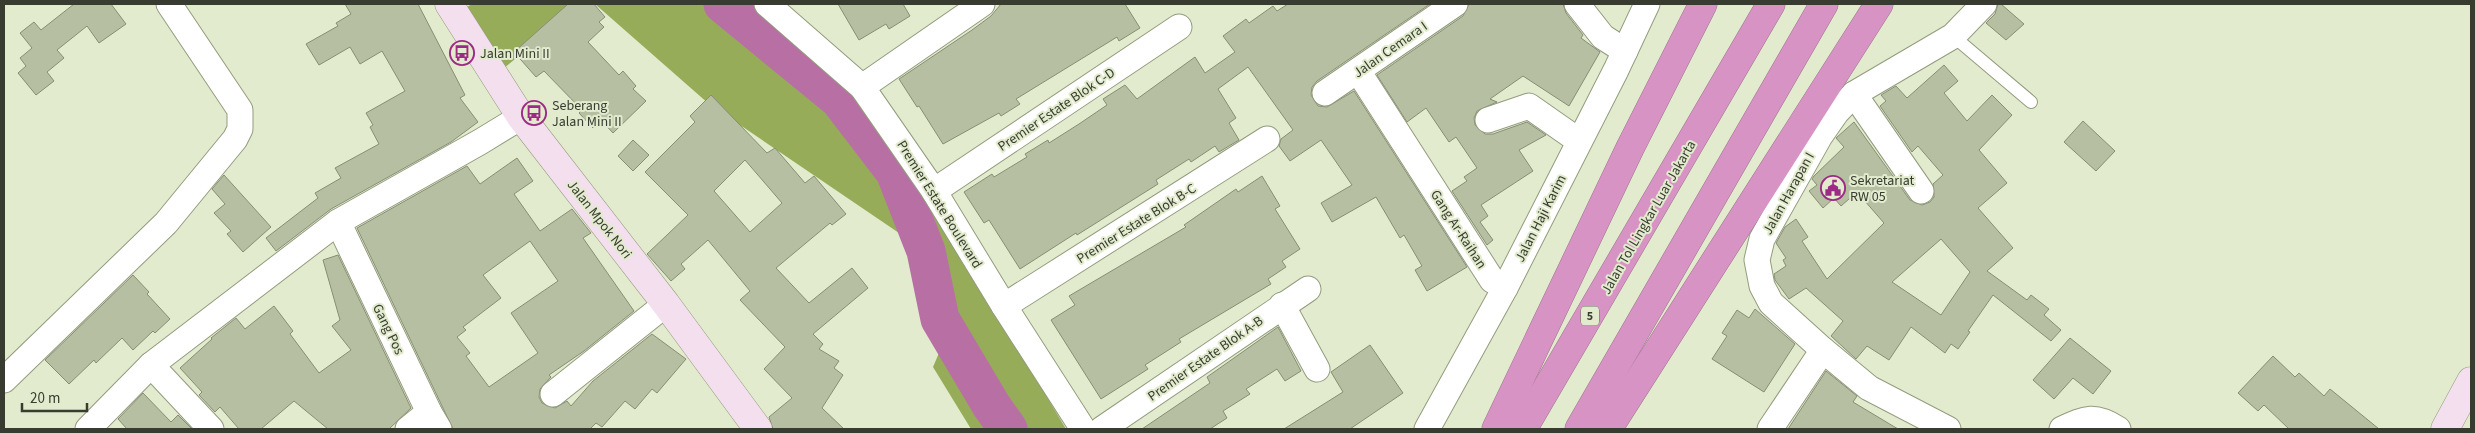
<svg xmlns="http://www.w3.org/2000/svg" width="2475" height="433" viewBox="0 0 2475 433" font-family="'Source Sans 3',sans-serif">
  <style>
    .forest { fill: #97ac58 }
    .lines { fill: none; stroke-linecap: round; stroke-linejoin: round }
    .river { stroke: #b870a4; stroke-width: 39 }
    .building { fill: #b6bfa2; stroke: #868f73; fill-rule: evenodd }
    .service-casing { stroke: #939c7f; stroke-width: 14 }
    .minor-casing { stroke: #939c7f; stroke-width: 27 }
    .secondary-casing { stroke: #939c7f; stroke-width: 29 }
    .motorway-casing { stroke: #9f7590; stroke-width: 29 }
    .service { stroke: #fff; stroke-width: 12 }
    .minor { stroke: #fff; stroke-width: 25 }
    .secondary { stroke: #f3dfed; stroke-width: 28 }
    .motorway { stroke: #d793c4; stroke-width: 28 }
    .labels { text-anchor: middle; stroke-width: 4; stroke-linejoin: round; paint-order: stroke }
    .shield { fill: #e2ebcd; stroke: #6b705f; stroke-width: 1 }
    .shield-label { font-size: 12px; font-weight: bold; fill: #383c30 }
    .street-label { font-size: 14px; fill: #383c30; stroke: #e2ebcd }
    .poi-label { font-size: 14px; fill: #383c30; stroke: #e2ebcd; text-anchor: start }
  </style>
  <rect width="100%" height="100%" fill="#e2ebcd"/>
  <g class="forest">
    <path d="M472,4H584L504,68L467,7Z"/>
    <path d="M595,4H750L838,70L879,115L1066,429H971L933,367L945,339L899,233L709,104Z"/>
  </g>
  <g class="lines">
    <path class="river" d="M723,4L839,99L895,172L926,251L940,319L991,405L1008,429"/>
  </g>
  <g class="building">
    <path d="M74,4H111L126,24L99,43L87,26L57,50L64,58L47,72L54,81L36,95L18,73L26,66L20,58L32,48L20,33L34,22L41,30Z"/>
    <path d="M345,4H418L465,95L460,98L478,122L451,142L331,209L276,251L266,238L318,198L315,193L341,178L335,168L379,144L370,127L373,125L366,113L405,91L382,51L360,64L350,47L319,65L306,44L338,26L336,23L351,14Z"/>
    <path d="M568,4H594L605,17L599,22L604,27L588,42L619,75L623,71L636,86L633,89L646,101L613,133L601,120L593,128L579,113L582,110L544,71L536,77L514,52Z"/>
    <path d="M838,4H903L910,16L889,29L886,24L859,40Z"/>
    <path d="M1001,4H1125L1140,28L1119,41L1117,37L1016,99L1020,104L1001,116L999,113L943,144L919,106L917,107L899,79L972,30L991,16Z"/>
    <path d="M1288,4H1430L1317,81L1312,87L1311,95L1318,106L1327,107L1354,91L1467,267L1427,291L1415,270L1422,266L1404,235L1400,238L1376,197L1332,222L1321,203L1352,185L1321,140L1290,161L1279,146L1281,139L1293,130L1248,67L1218,89L1236,118L1229,123L1239,140L1219,152L1215,146L1191,162L1189,159L1156,180L1158,184L1077,235L1076,233L1020,269L989,220L984,223L964,192L992,174L994,177L1027,157L1025,154L1048,140L1049,143L1079,124L1107,105L1103,99L1125,85L1137,99L1195,57L1205,73L1235,52L1223,36L1246,19L1249,23L1273,6L1277,11Z"/>
    <path d="M1469,4H1563L1566,13L1583,35L1581,38L1600,52L1569,106L1523,76L1490,99L1497,102L1477,111L1474,118L1475,125L1485,134H1493L1527,122L1546,135L1519,150L1533,171L1481,205L1488,216L1480,222L1493,240L1487,245L1452,191L1467,181L1464,177L1477,168L1456,137L1449,142L1426,108L1407,122L1377,75L1463,16Z"/>
    <path d="M1998,4H2001L2024,24L2006,40L1986,23L1995,14Z"/>
    <path d="M1944,65L1958,81L1944,93L1967,121L1992,95L2012,115L1979,150L2007,183L1978,208L2013,248L1987,271L2027,300L2031,295L2049,309L2044,315L2061,330L2051,341L1993,295L1968,331L1970,332L1958,349L1951,344L1945,353L1911,327L1889,360L1867,346L1856,359L1831,336L1843,321L1806,288L1789,299L1775,280L1774,274L1786,266L1783,260L1786,258L1776,243L1785,227L1796,219L1808,237L1802,241L1827,279L1884,223L1857,192L1841,206L1834,198L1823,208L1809,191L1817,185L1812,179L1814,176L1844,147L1836,138L1854,122L1910,200L1922,205L1930,202L1934,197L1933,184L1943,175L1918,146L1912,152L1880,106L1886,101L1881,95L1896,86L1907,98ZM1941,239L1970,272L1941,315L1892,282Z"/>
    <path d="M711,95L767,153L775,148L805,183L814,176L846,214L832,225L830,223L776,268L809,303L852,268L868,288L813,334L823,344L819,349L839,361L834,368L843,375L822,408L844,429H773L769,417L792,398L764,369L785,347L740,300L750,291L708,240L681,264L685,269L671,281L647,254L688,215L645,172L695,122L690,116ZM745,160L782,203L750,232L714,191Z"/>
    <path d="M2083,121L2115,151L2096,171L2064,142Z"/>
    <path d="M633,140L649,155L633,171L618,156Z"/>
    <path d="M517,158L533,181L514,194L540,231L572,209L591,233L583,238L634,311L584,351L549,375L551,377L540,389L539,397L542,403L555,408L567,401L571,406L593,381L652,334L686,359L657,393L652,389L635,409L625,401L602,427L596,423L590,429H453L357,228L467,166L480,184ZM530,241L558,281L511,313L538,353L489,387L466,356L470,353L457,337L466,330L463,327L501,298L483,275Z"/>
    <path d="M224,175L271,227L243,252L227,234L231,231L214,213L225,204L212,189Z"/>
    <path d="M1262,176L1280,206L1275,209L1300,249L1282,261L1286,267L1268,279L1271,284L1179,339L1181,342L1145,365L1148,369L1101,399L1051,320L1075,305L1069,296L1186,227L1184,225L1236,189L1238,192Z"/>
    <path d="M338,255L411,408L389,429H328L294,401L261,429H239L220,407L215,412L199,395L202,392L180,368L212,339L211,338L236,318L245,329L274,306L293,331L290,334L319,373L351,350L332,326L340,320L323,260Z"/>
    <path d="M133,275L149,292L147,294L170,319L155,333L153,331L133,350L122,338L96,363L94,360L69,384L45,360Z"/>
    <path d="M1755,309L1795,344L1764,392L1712,359L1727,336L1722,333L1737,310L1749,318Z"/>
    <path d="M1278,327L1301,371L1285,381L1277,369L1246,389L1250,394L1223,411L1227,418L1210,429H1142L1210,383L1207,377Z"/>
    <path d="M2070,338L2111,371L2093,394L2073,378L2054,399L2033,380Z"/>
    <path d="M1370,345L1403,393L1350,429H1284L1343,392L1331,372Z"/>
    <path d="M2273,356L2295,377L2299,373L2324,396L2330,389L2379,429H2289L2264,405L2258,411L2238,393Z"/>
    <path d="M1826,371L1857,396L1853,402L1898,429H1788Z"/>
    <path d="M143,393L171,422L178,415L192,429H127L118,419Z"/>
  </g>
  <g class="lines">
    <defs>
      <path id="service" d="M1953,36L2031,102"/>
      <g id="minor">
        <path d="M767,4L862,87L934,191L1004,306L1083,429"/>
        <path d="M1577,4L1603,37L1625,51"/>
        <path d="M1358,71L1492,280L1505,288"/>
        <path d="M862,87L982,4"/>
        <path d="M1325,93L1455,4"/>
        <path d="M1854,94L1921,191"/>
        <path d="M1488,120L1529,106L1579,141"/>
        <path d="M934,191L1179,27"/>
        <path d="M338,222L429,412L439,429"/>
        <path d="M1282,305L1317,369"/>
        <path d="M1004,306L1267,139"/>
        <path d="M151,365L211,429"/>
        <path d="M4,380L166,223L235,139L240,129V110L169,4"/>
        <path d="M553,394L666,304"/>
        <path d="M88,429L151,365L338,222L480,142L521,117"/>
        <path d="M408,429L429,412"/>
        <path d="M1102,429L1308,289"/>
        <path d="M1427,429L1505,288L1616,70L1647,4"/>
        <path d="M1770,429L1823,350"/>
        <path d="M1948,429L1869,388L1823,350L1771,303L1762,286L1757,260L1762,239L1820,136L1836,113L1854,94L1953,36L1984,4"/>
        <path d="M2062,429C2086,418 2095,414 2118,429"/>
      </g>
      <g id="secondary">
        <path d="M449,4L521,117L666,304L758,429"/>
        <path d="M2445,429L2471,381"/>
      </g>
      <g id="motorway">
        <path d="M1496,429L1630,148L1703,4"/>
        <path d="M1523,429L1771,4"/>
        <path d="M1579,429L1824,4"/>
        <path d="M1608,429L1879,4"/>
      </g>
    </defs>
    <use href="#service" class="service-casing"/>
    <use href="#minor" class="minor-casing"/>
    <use href="#secondary" class="secondary-casing"/>
    <use href="#motorway" class="motorway-casing"/>
    <use href="#service" class="service"/>
    <use href="#minor" class="minor"/>
    <use href="#secondary" class="secondary"/>
    <use href="#motorway" class="motorway"/>
  </g>
  <defs>
    <symbol id="bus-ring" viewBox="-11 -11 22 22"><circle r="9.5" fill="#e2ebcd" stroke="#9d2a85" stroke-width="1.5"/><path d="M-5-6H5V4H4V6H2V4H-2V6H-4V4H-5ZM-3.5-4V0h7V-4ZM-3.5 1.2v1.5H-2V1.2ZM2 1.2v1.5H3.5V1.2Z" fill="#9d2a85"/></symbol>
    <symbol id="civic-ring" viewBox="-11 -11 22 22"><circle r="9.5" fill="#e2ebcd" stroke="#9d2a85" stroke-width="1.5"/><path d="M-.6-6.5H3V-4.5H.6V-3L4-1V1h2V6H-6V1h2V-1L-.6-3ZM-1.2 2.5V6h2.4V2.5Z" fill="#9d2a85"/></symbol>
  </defs>
  <g fill-rule="evenodd">
    <use href="#bus-ring" x="448" y="39" width="28" height="28"/>
    <use href="#bus-ring" x="520" y="99" width="28" height="28"/>
    <use href="#civic-ring" x="1819" y="174" width="28" height="28"/>
  </g>
  <g class="labels">
    <rect class="shield" x="1581" y="306.5" width="18" height="19" rx="4"/>
    <g class="shield-label">
      <text x="1590" y="320">5</text>
    </g>
    <g class="street-label">
      <text transform="translate(1390 49) rotate(-35)" y="5">Jalan Cemara I</text>
      <text transform="translate(1056 109) rotate(-34)" y="5">Premier Estate Blok C-D</text>
      <text transform="translate(1788 193) rotate(-61)" y="5">Jalan Harapan I</text>
      <text transform="translate(940 204) rotate(58)" y="5">Premier Estate Boulevard</text>
      <text transform="translate(1648 217) rotate(-60)" y="5">Jalan Tol Lingkar Luar Jakarta</text>
      <text transform="translate(1540 218) rotate(-63)" y="5">Jalan Haji Karim</text>
      <text transform="translate(600 219) rotate(52)" y="5">Jalan Mpok Nori</text>
      <text transform="translate(1136 223) rotate(-32)" y="5">Premier Estate Blok B-C</text>
      <text transform="translate(1459 229) rotate(57)" y="5">Gang Ar-Raihan</text>
      <text transform="translate(389 329) rotate(64)" y="5">Gang Pos</text>
      <text transform="translate(1205 358) rotate(-35)" y="5">Premier Estate Blok A-B</text>
    </g>
    <g class="poi-label">
      <text x="480" y="58">Jalan Mini II</text>
      <text x="552" y="110">Seberang<tspan x="552" dy="16">Jalan Mini II</tspan></text>
      <text x="1850" y="185">Sekretariat<tspan x="1850" dy="16">RW 05</tspan></text>
    </g>
  </g>
  <rect width="2475" height="433" fill="none" stroke="#383c30" stroke-width="10"/>
  <path d="M22 403v8h65v-8" fill="none" stroke="#383c30" stroke-width="2.5"/>
  <text x="30" y="403" font-size="15" fill="#383c30" stroke="#e2ebcd" stroke-width="4" paint-order="stroke">20 m</text>
</svg>
